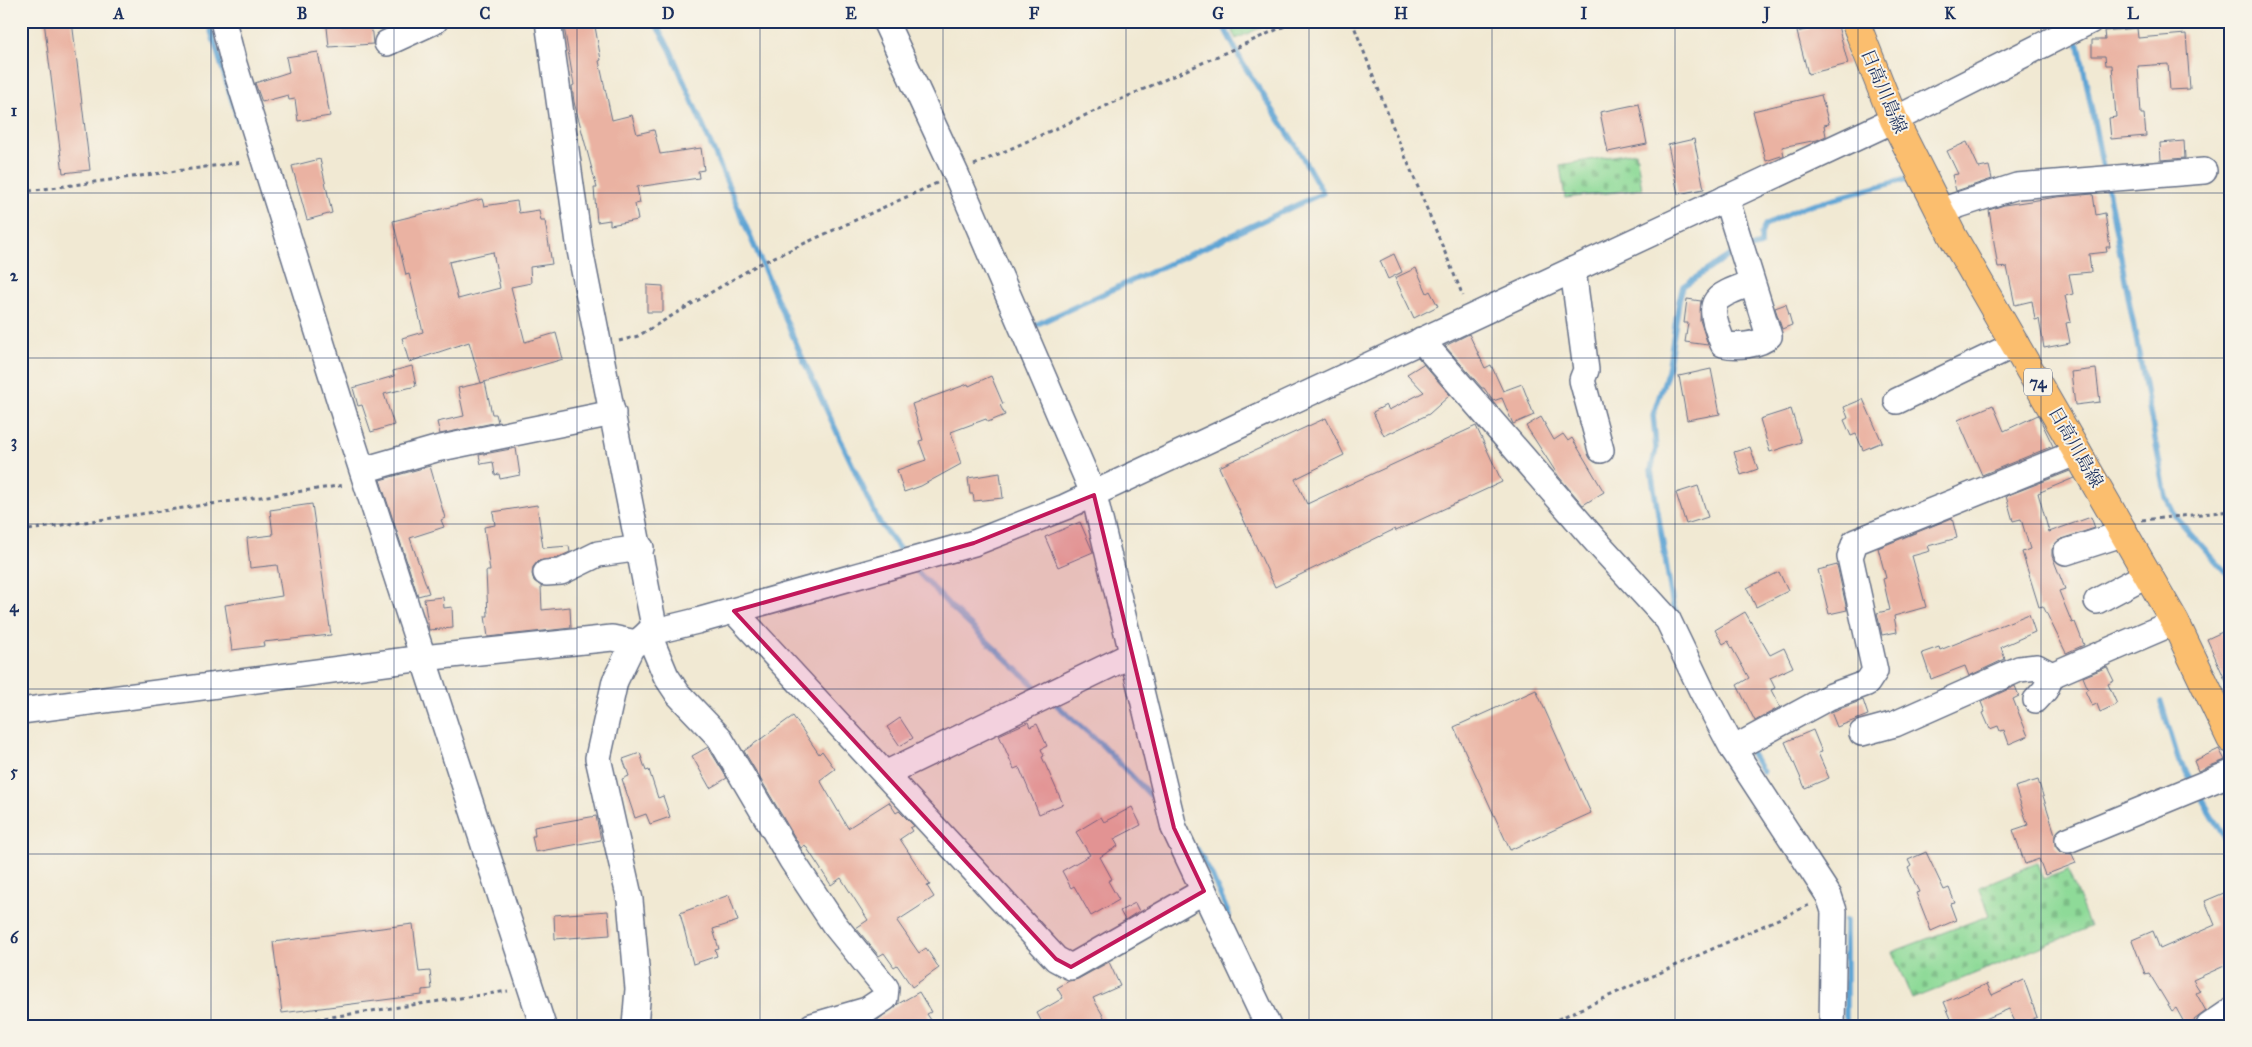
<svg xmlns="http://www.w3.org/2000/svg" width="2252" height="1047" viewBox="0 0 2252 1047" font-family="'IM FELL Great Primer','Noto Serif JP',serif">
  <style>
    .grass { fill: url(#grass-dots); stroke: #54847b }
    .cemetery { fill: url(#cemetery-stones); stroke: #54847b }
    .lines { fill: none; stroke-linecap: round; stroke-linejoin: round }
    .stream { stroke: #5fa4d4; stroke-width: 5.5 }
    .building { fill: #eab2a2; fill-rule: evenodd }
    .minor-casing { stroke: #667087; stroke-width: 28 }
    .major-casing { stroke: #667087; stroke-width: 30 }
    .path { stroke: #667087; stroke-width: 3; stroke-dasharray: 4 4; stroke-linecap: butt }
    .minor { stroke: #fff; stroke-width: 25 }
    .major { stroke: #fbbe6e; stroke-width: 28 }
    .marked { fill: #c2185b; fill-opacity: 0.2; stroke: #c2185b; stroke-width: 4; stroke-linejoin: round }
    .grid { fill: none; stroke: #1b2f5e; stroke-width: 1; stroke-opacity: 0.55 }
    .labels { text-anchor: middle; stroke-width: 4; stroke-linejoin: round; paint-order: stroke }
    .shield { fill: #f7f3e8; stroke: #5d6a87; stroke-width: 1 }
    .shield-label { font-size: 16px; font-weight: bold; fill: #1b2f5e }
    .street-label { font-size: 18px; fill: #1b2f5e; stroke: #f7f3e8 }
    .neatline { fill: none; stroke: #1b2f5e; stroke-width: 2 }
    .grid-label { font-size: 16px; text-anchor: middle; font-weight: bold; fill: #1b2f5e }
  </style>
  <defs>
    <pattern id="grass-dots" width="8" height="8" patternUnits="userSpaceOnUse" patternTransform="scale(1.25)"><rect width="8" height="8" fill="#8eda98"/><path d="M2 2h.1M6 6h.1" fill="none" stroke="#7abb85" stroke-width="1.8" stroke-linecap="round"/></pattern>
    <pattern id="cemetery-stones" width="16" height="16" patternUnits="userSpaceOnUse" patternTransform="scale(1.25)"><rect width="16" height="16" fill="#8eda98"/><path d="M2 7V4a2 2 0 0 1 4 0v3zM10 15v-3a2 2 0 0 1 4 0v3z" fill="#7abb85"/></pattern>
  </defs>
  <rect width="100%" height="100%" fill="#f7f3e8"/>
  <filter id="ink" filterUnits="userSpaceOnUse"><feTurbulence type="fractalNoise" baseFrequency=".02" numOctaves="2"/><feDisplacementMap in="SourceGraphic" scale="10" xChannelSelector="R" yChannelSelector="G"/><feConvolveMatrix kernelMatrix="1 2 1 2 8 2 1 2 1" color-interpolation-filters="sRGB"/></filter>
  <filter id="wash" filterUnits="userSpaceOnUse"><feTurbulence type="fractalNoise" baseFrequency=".0096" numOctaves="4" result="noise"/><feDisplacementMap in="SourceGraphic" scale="20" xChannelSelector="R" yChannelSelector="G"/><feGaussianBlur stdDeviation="1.12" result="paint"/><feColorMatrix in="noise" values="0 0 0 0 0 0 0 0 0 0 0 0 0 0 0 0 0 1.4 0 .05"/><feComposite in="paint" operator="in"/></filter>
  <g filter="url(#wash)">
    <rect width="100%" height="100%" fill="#f1e9d3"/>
    <path class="grass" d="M1227,21H1275L1236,39Z"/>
    <g class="cemetery">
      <path d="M1636,152L1642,189L1565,198L1560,165Z"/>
      <path d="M2037,863L2044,879L2068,870L2090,927L1912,999L1892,952L1990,915L1979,887Z"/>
    </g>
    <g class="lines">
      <g class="stream">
        <path d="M208,21L239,123"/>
        <path d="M654,21L670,49L800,353L879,522L904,555"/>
        <path d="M2074,36L2079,45L2104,173"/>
        <path d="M2107,184L2166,497L2175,516L2231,578"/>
        <path d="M1747,249L1761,245V234L1765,225L1803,207L1907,179"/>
        <path d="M1031,327L1323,193L1295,144L1243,64L1221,21"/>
        <path d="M912,566L954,610L1040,691"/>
        <path d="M1677,614L1673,606L1651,470L1656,449L1653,415L1668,371L1679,301L1683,286L1735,252"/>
        <path d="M1051,700L1102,745L1152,797L1159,800"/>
        <path d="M2161,702L2178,758L2192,782"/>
        <path d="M1748,748L1763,772"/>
        <path d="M2198,792L2231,849"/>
        <path d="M1806,839L1825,867"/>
        <path d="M1197,849L1211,874L1229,915"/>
        <path d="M1846,1026V920"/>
      </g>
    </g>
    <g id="blocks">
      <g class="building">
        <path d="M44,21H72L90,170L63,173Z"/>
        <path d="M563,21H594L601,60L599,61L612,120L632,115L637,134L654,130L660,154L701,148L704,170L698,171L699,178L637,187L640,203L635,204L638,220L610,225V220L597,222L594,188H597L574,102L572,86L574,85Z"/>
        <path d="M1837,22L1848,64L1808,74L1797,32Z"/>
        <path d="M371,24L373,44L329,47L327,27Z"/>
        <path d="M2137,28L2138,38L2186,34L2190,89L2170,90L2168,64L2138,66L2141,114H2144L2146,136L2111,139L2109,118L2116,117L2112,65H2106L2105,56H2092V40H2105L2104,31Z"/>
        <path d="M318,52L330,116L298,121L295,99L289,100L288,95L262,102L255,83L289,72L286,57Z"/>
        <path d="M1821,95L1829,124L1824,125L1826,136L1817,140L1782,147L1784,155L1766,161L1753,111Z"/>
        <path d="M1639,104L1647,144L1608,152L1600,112Z"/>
        <path d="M1694,139L1704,189L1678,194L1668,145Z"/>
        <path d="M2184,141L2185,158L2161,160L2160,143Z"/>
        <path d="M1967,142L1979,168L1989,166L1992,179L1956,191L1952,175L1958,174L1947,151Z"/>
        <path d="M320,159L332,213L307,220L292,166Z"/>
        <path d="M2093,194L2096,215L2105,213L2110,247H2106L2107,252L2089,254L2091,272L2069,274L2073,294L2065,296L2071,322L2066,323L2070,343L2044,348L2039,319L2035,320L2032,301L2015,305L2007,267L1998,268L1989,210L2004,205L2057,197Z"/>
        <path d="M482,199L484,206L517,201L519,213L539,210L541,221H545L552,264L530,267L531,283L511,287L525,342L556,333L563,359L481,383L469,342L409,362L402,338L423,332L409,274L406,275L393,221ZM493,252L500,288L458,299L449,262Z"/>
        <path d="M1394,254L1402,272L1388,279L1380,261Z"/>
        <path d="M1416,268L1427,293L1430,291L1438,306L1414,318L1395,278Z"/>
        <path d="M647,285L663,286V312H647Z"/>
        <path d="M1687,299L1701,301L1700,320L1708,345L1685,342L1688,323H1684Z"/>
        <path d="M1786,304L1792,325L1782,329L1775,308Z"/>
        <path d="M1469,334L1485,368L1491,365L1503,391L1522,384L1534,415L1513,424L1502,398L1493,401L1484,388H1482L1445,346Z"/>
        <path d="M1423,364L1450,395L1429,414L1384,436L1373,412L1386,405L1389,410L1424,392L1407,374Z"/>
        <path d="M412,366L416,386L384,394L394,425L371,432L362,405L358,406L353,388L394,376L393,371Z"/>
        <path d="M1711,369L1720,414L1687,420L1679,376Z"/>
        <path d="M2096,369L2100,402L2075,405L2071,372Z"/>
        <path d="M991,376L1003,404L1000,405L1005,415L988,422L986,419L951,432L961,464L921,486L904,492L897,470L926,460L919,441L923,440L912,404L968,384L969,386Z"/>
        <path d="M485,382L492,414H496L498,422L440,434L437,422L464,416L458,388Z"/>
        <path d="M1863,399L1882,442L1863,450L1856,434L1851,436L1844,420L1848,418L1844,407Z"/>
        <path d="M1993,405L2004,431L2038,415L2053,446L1982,475L1958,420Z"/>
        <path d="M1791,409L1801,442L1770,452L1760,419Z"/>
        <path d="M1541,417L1554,440L1563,434L1568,441L1572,438L1604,492L1583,505L1559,477L1526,426Z"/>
        <path d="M1326,418L1344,455L1295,479L1307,504L1476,426L1502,482L1396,531L1395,529L1275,587L1219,467Z"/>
        <path d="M1750,447L1758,469L1741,475L1734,452Z"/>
        <path d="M516,448L520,475L500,479L499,474L495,475L493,462L481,464L479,455Z"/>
        <path d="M430,466L445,518L441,520L444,527L410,538L429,593L418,596L380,480Z"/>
        <path d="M2070,471L2074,478L2038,493L2049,532L2091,517L2095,528L2061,539L2052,549V556L2065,589L2059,591L2072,623L2075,622L2084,645L2066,653L2043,606L2039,607L2022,552L2030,549L2021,519L2013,521L2006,496Z"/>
        <path d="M1000,473L1003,498L974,501L973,494H970L968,478Z"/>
        <path d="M1698,486L1708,517L1686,524L1676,493Z"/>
        <path d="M312,504L331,635L263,642L264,646L232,650L225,605L282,596L277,565L250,568L247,538L273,535L270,510Z"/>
        <path d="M537,505L543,548L569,546L570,552L557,558L538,561L533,567L532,574L534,581L541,586L542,610L570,607L571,628L488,637L485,616H488L486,571H490L484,527L495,525L493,512Z"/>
        <path d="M1952,518L1957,538L1928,546L1930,551L1912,556L1926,607L1894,616L1897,632L1882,635L1877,613L1890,610L1883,579L1886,578L1878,548Z"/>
        <path d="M1080,522L1093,552L1058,567L1045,537Z"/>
        <path d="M1837,565L1847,610L1829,614L1818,570Z"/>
        <path d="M1779,572L1788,591L1756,607L1747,588Z"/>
        <path d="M443,597L444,608L452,607L453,628L429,630L424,599Z"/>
        <path d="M1745,612L1770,655L1784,648L1793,667L1770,678L1775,688L1771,690L1780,707L1755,721L1737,685L1749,678L1728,641L1723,644L1715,630Z"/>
        <path d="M2029,614L2035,632L2001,647L2005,659L1969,676L1965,666L1931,679L1922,653L1939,647L1940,650Z"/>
        <path d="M2231,628V693L2207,639Z"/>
        <path d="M2107,667L2114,681L2108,684L2117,704L2100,712L2097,704L2092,706L2085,691L2088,689L2083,677Z"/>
        <path d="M2015,686L2019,696L2013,699L2028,736L2009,744L2004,730L2000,731L1998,726L1990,729L1983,713L1985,712L1981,702Z"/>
        <path d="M1536,690L1591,813L1510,850L1454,727Z"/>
        <path d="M1863,700L1868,715L1837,727L1831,712Z"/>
        <path d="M793,716L819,754L822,751L835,769L820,780L848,828L889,802L896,813L899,811L914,826L910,828L912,831L900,839L930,885L927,886L934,897L897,921L919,953L926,948L939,968L912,987L897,965L894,967L884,953L879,956L856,928L868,920L841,878L831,885L805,845L801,848L744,751Z"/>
        <path d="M900,718L913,738L900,746L887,727Z"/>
        <path d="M1028,722L1030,727L1037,724L1047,746L1041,749L1044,756L1042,757L1063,804L1039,814L1019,767L1014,769L999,735Z"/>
        <path d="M1813,730L1822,752L1818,753L1829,778L1805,788L1785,742Z"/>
        <path d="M708,747L727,778L710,788L692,756Z"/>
        <path d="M2219,749L2225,760L2198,771L2194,761Z"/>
        <path d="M640,753L646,771L649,770L658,798L663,796L670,817L650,824L646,814L635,818L622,779L629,776L623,759Z"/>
        <path d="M2038,780L2055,834V846L2060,852L2072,854L2076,863L2045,875L2039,859L2025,864L2013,830L2028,825L2015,787Z"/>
        <path d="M1132,807L1141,825L1114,839L1118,846L1100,857L1112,879L1108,881L1119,900L1091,916L1074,886L1071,888L1062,871L1090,855L1076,832L1101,817L1104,822Z"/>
        <path d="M596,816L601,840L535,852L532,836H535L534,827Z"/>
        <path d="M1926,852L1944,890L1949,888L1955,903L1950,904L1956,920L1931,931L1916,893L1919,892L1908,868L1911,866L1908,860Z"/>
        <path d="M2231,890V963L2193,980L2200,991L2196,993L2206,1011L2186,1026L2176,1008L2172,1011L2149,973L2145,974L2132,940L2153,931L2160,949L2215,925L2205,901Z"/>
        <path d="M729,895L738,921L713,929L719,949L715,950L717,956L693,964L680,913Z"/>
        <path d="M1135,903L1139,911L1125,920L1120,911Z"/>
        <path d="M608,911L610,935L555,939L554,915Z"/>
        <path d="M413,924L419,972L430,971L432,989L422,990V995L282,1013L273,942Z"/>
        <path d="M1109,962L1120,986L1093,998L1109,1026H1044L1037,1013L1063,998L1057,988L1069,981L1078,979Z"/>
        <path d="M2024,980L2037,1017L2017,1026L2009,1009L1969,1026H1954L1944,1002L1987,984L1992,995Z"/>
        <path d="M919,992L931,1012L927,1014L935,1026H864L875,1022L898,1004Z"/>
      </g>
    </g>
  </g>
  <g filter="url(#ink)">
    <use href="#blocks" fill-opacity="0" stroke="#667087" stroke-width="1"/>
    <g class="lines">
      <defs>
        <g id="minor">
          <path d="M223,21L234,64L346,421L543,1026"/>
          <path d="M548,21L580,250L655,631"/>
          <path d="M885,21L956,174L1094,495L1174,828L1268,1026"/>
          <path d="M387,43L435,21"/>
          <path d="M1726,198L1769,336C1759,346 1735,347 1723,344C1706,300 1710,298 1752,283"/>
          <path d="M1940,211L2017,186L2204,171"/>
          <path d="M1573,270L1586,370L1582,380L1601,450"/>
          <path d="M1421,340L1593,538L1668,620L1702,691L1733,749L1829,896L1834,911L1832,1026"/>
          <path d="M1897,401L2016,344"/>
          <path d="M363,470L436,449L613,413"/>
          <path d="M2066,552L2125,533"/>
          <path d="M546,573L561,572L598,554L641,548"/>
          <path d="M2097,601L2148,574"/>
          <path d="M734,611L1056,959L1071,967L1204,891"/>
          <path d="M648,633L666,676L678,694L719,737L791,859L834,924L886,988L885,998L867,1010L812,1026"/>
          <path d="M2036,700L2045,690L2052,675"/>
          <path d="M21,711L423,658L612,638L636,643"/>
          <path d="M1862,733L1895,724L2019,669L2037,667L2052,675L2175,622"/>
          <path d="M1733,749L1829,697L1867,683L1875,671L1850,557L1855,542L2078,452"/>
          <path d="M885,774L1133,654"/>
          <path d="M2068,840L2231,773"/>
          <path d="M635,1026L638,989L630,900L598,758L615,681L631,648L648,633L697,621L974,543L1065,507L1894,120L2090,21"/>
          <path d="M2209,1026L2231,1011"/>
        </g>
        <path id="major" d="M1855,21L1894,120L1953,237L2175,622L2231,739"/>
      </defs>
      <use href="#minor" class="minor-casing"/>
      <use href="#major" class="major-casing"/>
      <g class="path">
        <path d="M1352,21L1393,127L1463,296"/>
        <path d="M974,165L1296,21"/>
        <path d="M21,192L243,162"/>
        <path d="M619,341L638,336L757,265L937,183"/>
        <path d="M2142,520L2231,511"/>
        <path d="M21,531L345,485"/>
        <path d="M269,1026L508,991"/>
        <path d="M1543,1026L1809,905"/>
      </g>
      <use href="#minor" class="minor"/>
      <use href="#major" class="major"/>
    </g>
  </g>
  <path class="marked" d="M1094,495L1174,828L1204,891L1071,967L1056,959L734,611L974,543Z"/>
  <path class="grid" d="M211,21V1026M394,21V1026M577,21V1026M760,21V1026M943,21V1026M1126,21V1026M1309,21V1026M1492,21V1026M1675,21V1026M1858,21V1026M2041,21V1026M21,193H2231M21,358H2231M21,524H2231M21,689H2231M21,854H2231"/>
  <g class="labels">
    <rect class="shield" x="2024" y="368.5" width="28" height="27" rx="4"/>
    <g class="shield-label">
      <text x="2038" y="388">74</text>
    </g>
    <g class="street-label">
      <text transform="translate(1884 91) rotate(67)" y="6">日高川島線</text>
      <text transform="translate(2076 447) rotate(60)" y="6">日高川島線</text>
    </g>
  </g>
  <rect width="2252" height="1047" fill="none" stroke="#f7f3e8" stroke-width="55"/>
  <rect x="28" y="28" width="2196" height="992" class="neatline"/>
  <g class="grid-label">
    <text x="119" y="19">A</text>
    <text x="302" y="19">B</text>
    <text x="485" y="19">C</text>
    <text x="668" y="19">D</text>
    <text x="851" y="19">E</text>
    <text x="1034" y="19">F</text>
    <text x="1218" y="19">G</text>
    <text x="1401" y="19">H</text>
    <text x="1584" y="19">I</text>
    <text x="1767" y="19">J</text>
    <text x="1950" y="19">K</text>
    <text x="2133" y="19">L</text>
    <text x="14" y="116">1</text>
    <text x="14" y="281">2</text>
    <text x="14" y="447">3</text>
    <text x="14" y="612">4</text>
    <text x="14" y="777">5</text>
    <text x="14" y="943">6</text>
  </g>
</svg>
